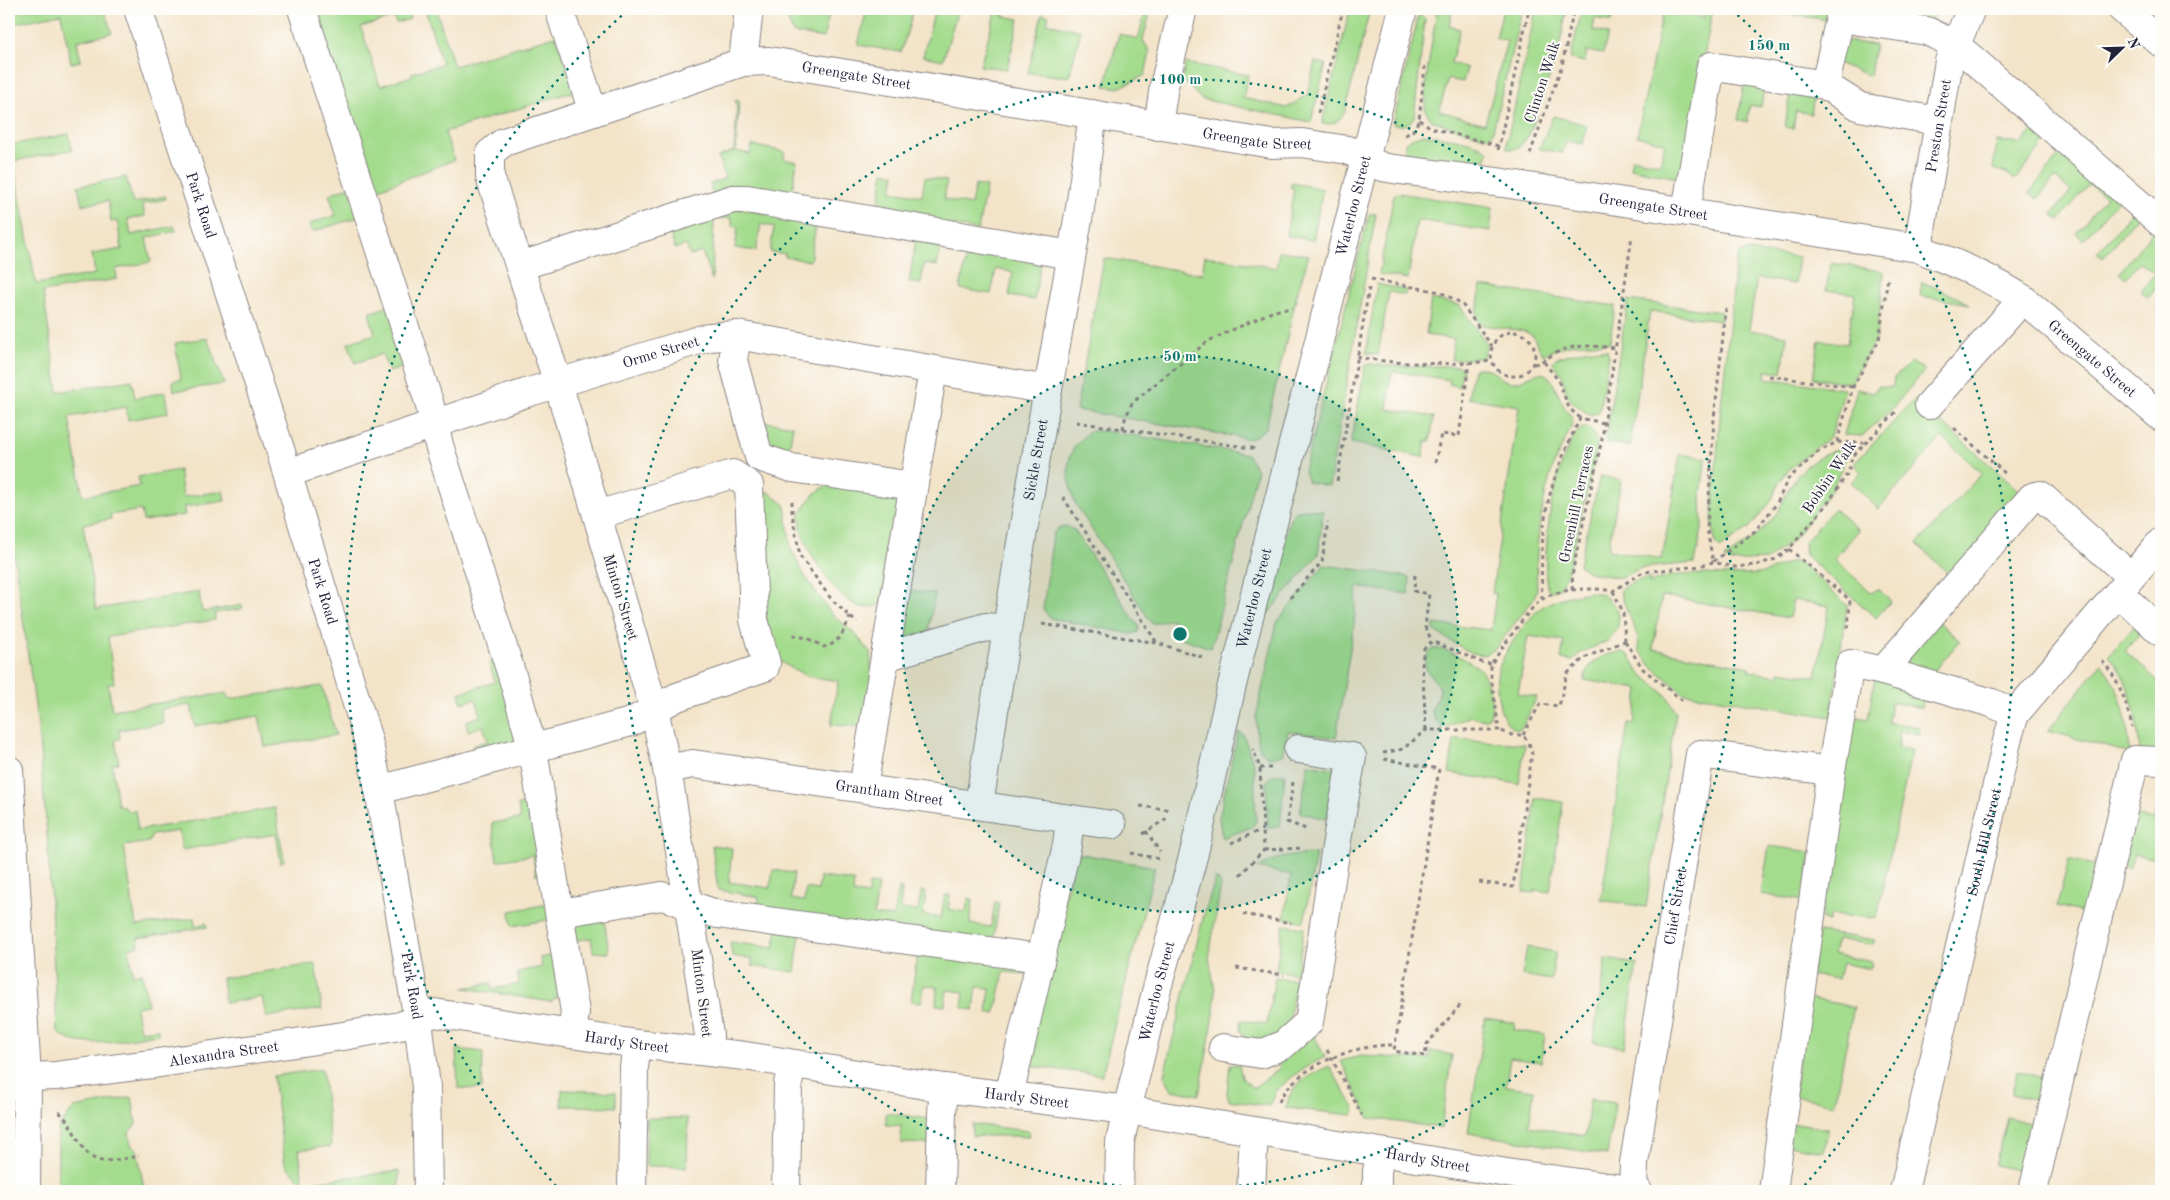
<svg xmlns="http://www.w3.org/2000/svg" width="2170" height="1200" viewBox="0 0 2170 1200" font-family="'Old Standard TT',serif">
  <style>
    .green { fill: #a4dc8e; stroke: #637f64; fill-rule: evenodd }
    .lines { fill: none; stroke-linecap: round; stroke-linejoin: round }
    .minor-casing { stroke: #8a8382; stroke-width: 30 }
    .path { stroke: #8a8382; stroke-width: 3; stroke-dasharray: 4 4; stroke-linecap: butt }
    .minor { stroke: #fff; stroke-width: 28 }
    .ring { fill: none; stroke: #0f766e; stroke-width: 2.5; stroke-dasharray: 2.5 5 }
    .labels { text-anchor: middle; stroke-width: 4; stroke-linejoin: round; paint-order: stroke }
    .street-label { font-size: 15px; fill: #22223b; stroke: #fdfcf7 }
    .centre { fill: #0f766e; stroke: #fdfcf7; stroke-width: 2.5 }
    .ring-label { font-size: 15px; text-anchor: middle; font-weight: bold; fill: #0f766e; stroke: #fdfcf7; stroke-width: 4; stroke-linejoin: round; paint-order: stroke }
  </style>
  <rect width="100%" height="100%" fill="#fdfcf7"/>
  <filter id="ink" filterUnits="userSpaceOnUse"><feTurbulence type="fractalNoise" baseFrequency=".02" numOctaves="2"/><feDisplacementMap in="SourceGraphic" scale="10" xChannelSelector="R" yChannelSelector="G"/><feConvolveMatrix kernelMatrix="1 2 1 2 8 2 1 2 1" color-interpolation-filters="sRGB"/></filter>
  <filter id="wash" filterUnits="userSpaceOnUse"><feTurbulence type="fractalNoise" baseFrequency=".0096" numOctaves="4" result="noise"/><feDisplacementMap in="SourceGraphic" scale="20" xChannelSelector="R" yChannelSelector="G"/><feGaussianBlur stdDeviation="1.12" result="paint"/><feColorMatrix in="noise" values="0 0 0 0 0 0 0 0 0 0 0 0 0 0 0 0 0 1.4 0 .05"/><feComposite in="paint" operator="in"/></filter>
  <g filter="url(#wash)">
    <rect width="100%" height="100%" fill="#f3e4c9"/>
    <g class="green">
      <path d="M14,9H104L112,33L77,41L81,61L71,63L61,14L12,24L15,38L9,40V10Z"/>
      <path d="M310,9H419L408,12L410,19L396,23L394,17L361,27L380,86L412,76V73L442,64L425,9H436L454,66L555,36L578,90L445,132L454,160L369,193Z"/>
      <path d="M783,9H830L824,38L793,33Z"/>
      <path d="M867,9H914L901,52L858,45Z"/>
      <path d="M935,9H958L943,60L923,56Z"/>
      <path d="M1146,9H1151L1143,40L1150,52L1145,75L1119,88L1105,86L1119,34L1138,39Z"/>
      <path d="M1350,9H1370L1345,112C1338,122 1334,125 1322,124Z"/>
      <path d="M1437,9H1453L1449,26L1460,29L1451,63L1467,68L1463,82L1448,79L1439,111L1485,124L1507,41L1496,38L1503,9H1522L1492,135L1484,137L1431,120L1425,110L1426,80Z"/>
      <path d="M1536,9H1567L1559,49L1530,133C1524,142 1519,151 1507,149V141Z"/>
      <path d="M1582,9H1614L1611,22L1595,18L1593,30L1608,34L1603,54L1587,51L1585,62L1570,59Z"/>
      <path d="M1706,9H1713L1681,179L1630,168L1632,158L1660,164L1665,143L1637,136L1663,12L1679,15L1681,12L1704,18Z"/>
      <path d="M1750,9H1840L1835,21Z"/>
      <path d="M1881,9H1937L1928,28L1879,19Z"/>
      <path d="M996,10L1004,12L1003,16L1019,19L1007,69L980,66Z"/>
      <path d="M1419,13L1425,19L1414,117C1408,127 1404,126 1393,124Z"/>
      <path d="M1042,14L1049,16L1047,23L1081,31L1069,77L1028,73Z"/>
      <path d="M1840,40L1875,45L1870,76L1837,63Z"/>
      <path d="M1315,62L1326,64L1311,122L1201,99L1182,79L1186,63L1248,75L1243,98L1287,108L1307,95Z"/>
      <path d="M1745,78L1765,82L1761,107L1750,105L1747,122L1738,120Z"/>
      <path d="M1791,85L1815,90L1811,114L1796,111L1793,129L1785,127Z"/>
      <path d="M735,100L739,101L736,151L750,154L752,145L785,152L784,159L797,162L791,196L730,185L713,196L710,184L725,178L718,157L734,151L737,106Z"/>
      <path d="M1553,116L1587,125L1583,144L1566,141L1563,153L1539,149Z"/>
      <path d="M2035,127L2048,139L2015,180L2006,173L1993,169L1997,141L2021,144Z"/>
      <path d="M69,134L72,150L13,161L36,284L95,274L92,254L122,249L117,221L111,222L108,201L82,205L78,186L126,177L133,203L165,196L166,199L142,204L145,216L128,219L131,235L174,226L176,231L146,238L151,262L116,269L117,279L43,292L58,392L132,380L135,398L165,392L168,413L128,420L126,407L69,417L83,496L140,486L138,477L179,470L183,497L223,491L225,501L184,507L185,515L143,521L141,510L110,515L111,519L83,524L96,609L199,592L202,612L242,605V609L215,613V620L108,637L114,683L108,684L112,710L227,693L228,699L322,686L336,735L265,747L259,716L195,726L191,705L161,709L163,723L119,730L120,739L115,740L119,763L112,764L118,805L126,808L127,811L135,810L138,830L275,808L284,860L281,863L276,834L182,850L179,831L152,835L149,842L124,846L136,926L194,918L195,926L206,923L207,927L138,938L139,946L129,948L133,975L142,973L148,1005L136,1007L140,1031L158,1029V1034C133,1037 75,1054 57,1031L48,846L38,727L9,519V145Z"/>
      <path d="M1424,134C1438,137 1480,140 1488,152L1486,160H1445L1432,164L1405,158V143L1409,139Z"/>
      <path d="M2062,152L2118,200L2083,240L2076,233L2106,197L2089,184L2059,220L2052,214L2071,191L2055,178L2037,199L2029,193Z"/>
      <path d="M884,172L895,174L892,191L922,196L925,177L947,181L944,199L971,205L975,185L986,187L978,230L877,212Z"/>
      <path d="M1292,183L1323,189L1313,240L1286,236L1294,188L1290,187Z"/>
      <path d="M349,187L359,217L312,232L309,224L336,215L329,194Z"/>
      <path d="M1399,193L1493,208L1490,231L1417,220L1408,279L1379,274L1393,199L1395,194Z"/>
      <path d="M733,208L817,221L810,261L785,257V254L770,252L774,227L761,224L756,251L735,248L738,228L732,226V218H714L712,280L702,252L690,256L686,245L675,249L668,228Z"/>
      <path d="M2132,212L2137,217L2103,258L2097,253Z"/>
      <path d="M1369,214H1376L1329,486L1308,482L1304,471Z"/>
      <path d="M2153,231L2161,238V282L2148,298L2140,291L2155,274L2140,262L2126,278L2119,273Z"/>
      <path d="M916,238L941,243L937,266L924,264L921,284L909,282Z"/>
      <path d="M968,248L1041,262L1034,300L1009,296L1013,272L996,269L991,294L960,289Z"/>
      <path d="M1279,251L1309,255L1298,290L1266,428L1251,439L1076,410L1104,258L1202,274L1205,256L1276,268Z"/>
      <path d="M1747,251L1799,257L1795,284L1757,278L1749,330L1787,336L1782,373L1766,371L1765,378L1845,389L1831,436L1788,470L1779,483L1770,503L1749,528L1720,548L1715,543L1712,519L1720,417L1736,262L1740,253Z"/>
      <path d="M1831,263L1882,271L1884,276L1876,339L1851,383L1813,378L1819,340L1847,344L1855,294L1826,290Z"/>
      <path d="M1922,282L1944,291L1970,304L1920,296Z"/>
      <path d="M1377,284L1406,290L1405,295L1389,292L1378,355L1366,353Z"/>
      <path d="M1481,286L1615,306L1610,343C1583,343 1567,342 1543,355L1533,336L1524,331L1482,325L1476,318Z"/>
      <path d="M1431,299L1459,305L1485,341L1487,347L1482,358L1451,360L1454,339L1426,335Z"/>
      <path d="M1628,300L1721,312V321L1650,311L1630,446L1605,442Z"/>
      <path d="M389,306L408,366L389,372L382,354L355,363L348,343L375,334L369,313Z"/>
      <path d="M207,338L224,384L174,391L173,381L181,379L175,343Z"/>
      <path d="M1588,349L1607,350L1609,356L1599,412L1592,415L1587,413L1573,403L1565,390L1562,375L1552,362L1556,358Z"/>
      <path d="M1911,362L1925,370L1891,410L1862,436L1844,435L1857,389L1873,393L1878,386L1893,387L1894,378Z"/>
      <path d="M1369,364L1392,366H1458L1463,370L1459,387L1449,384L1450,380L1392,371L1387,409L1434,417L1430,441H1426L1423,457L1351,443L1365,366Z"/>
      <path d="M1477,368C1480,368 1485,368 1488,369C1498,374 1503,383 1516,382C1527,380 1538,367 1549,377C1557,386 1560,406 1573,418C1571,433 1559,449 1554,464C1540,506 1535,546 1537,590L1534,598L1495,649L1484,655L1471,653L1434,631V624L1491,630L1496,594L1492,593L1519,406L1468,398L1473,370Z"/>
      <path d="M1915,399L2025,496L1952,577L1917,544L1982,473L1942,437L1878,509L1851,482L1861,472L1854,464Z"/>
      <path d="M753,420L793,426L788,455L765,452Z"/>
      <path d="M1587,427C1596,433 1597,439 1597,450L1567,574C1563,582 1560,592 1549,591C1541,582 1549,515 1552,500C1557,479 1563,453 1575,435C1578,430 1582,428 1587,427Z"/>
      <path d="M1091,431H1105L1247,454L1257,470L1211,648L1178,637L1172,619L1152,624L1075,503C1065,475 1063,449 1091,431Z"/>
      <path d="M1850,445L1842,468L1832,489L1793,540L1766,560L1732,562L1724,559C1744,545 1762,533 1777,513C1783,504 1786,491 1793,482C1806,461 1828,452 1850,445Z"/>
      <path d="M1680,454L1706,458L1701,493L1702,529L1695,563L1641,568L1621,578L1588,572L1579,565L1600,476L1621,480L1608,550L1662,559Z"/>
      <path d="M831,482L883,487L899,503L887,601C882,603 877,606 872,607C844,614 813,560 804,539C801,532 801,523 799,516L813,495Z"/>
      <path d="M769,492L785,505L791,549L804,575L831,613L857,636L870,652L873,685L865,727L831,725L838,681L807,676L776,660L767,639L759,493Z"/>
      <path d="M1305,509L1323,511L1318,555L1267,615L1290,518L1295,512Z"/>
      <path d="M1834,509L1859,530L1834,559L1872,593L1877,589L1891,601L1876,618L1805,555L1804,543Z"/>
      <path d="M1066,526L1074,530L1139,627L1138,632L1132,634L1050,618L1043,609L1053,534L1058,528Z"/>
      <path d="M1794,561L1801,563L1847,605L1831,717L1683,693L1650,665L1639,650L1638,636L1621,596V589C1630,583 1638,579 1650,578L1649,584C1678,567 1725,578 1757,574C1770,573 1781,564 1794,561ZM1662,596L1789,618L1793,600L1829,606L1816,677L1780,671L1778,676L1749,671L1750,667L1653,649Z"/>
      <path d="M1324,565L1410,577L1409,594L1357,587L1354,624L1336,738L1288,731L1282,755L1268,757L1261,751L1257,739L1256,717L1277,622Z"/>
      <path d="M908,590L935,594L927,638L901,647Z"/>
      <path d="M1590,592L1603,594L1616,607L1619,616L1618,627L1608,641L1580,653L1573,661L1561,659L1564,641L1528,636L1518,694L1537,697L1523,726L1518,730C1507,726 1503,718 1500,707C1498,697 1496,686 1497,676C1498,659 1528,617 1542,607C1555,598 1575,595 1590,592Z"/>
      <path d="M1936,620L1960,641L1930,676L1896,667Z"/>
      <path d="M2134,627L2141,632L2125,651L2161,684V753H2140C2137,721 2132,679 2108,656Z"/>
      <path d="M1433,649C1436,649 1438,648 1441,649C1448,650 1475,664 1480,669C1488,676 1506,734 1472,716C1461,719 1455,726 1443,727L1435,720L1431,710L1438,697L1440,689C1434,676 1414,667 1433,649Z"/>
      <path d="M1623,652L1630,656L1637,670L1668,697L1676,713L1646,907L1601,900L1628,723L1634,724L1639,689L1584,680C1588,660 1604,654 1623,652Z"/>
      <path d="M498,660L522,746L476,757L472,746L488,741L483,726L468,731L466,721L481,716L476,699L462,703L459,693L495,682L489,663Z"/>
      <path d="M2101,664C2123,690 2127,721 2130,753L2048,731Z"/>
      <path d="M1875,677L1925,688L1922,708L1891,702L1888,722L1920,727L1919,734L1900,731L1898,748L1912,750L1877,918L1830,915L1829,921L1821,919L1852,716L1868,719Z"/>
      <path d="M1238,732L1243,734L1254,765L1256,822L1252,827L1222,838L1219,818Z"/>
      <path d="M1454,739L1525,744L1519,784L1449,773Z"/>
      <path d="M1308,764L1335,769L1327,819L1300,813Z"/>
      <path d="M1285,774L1280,826L1268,829L1266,782L1273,775Z"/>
      <path d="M2161,790V832L2157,846L2161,847V860L2134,854L2130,868L2120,865L2132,816L2155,820Z"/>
      <path d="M1536,798L1563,802L1550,892L1535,890L1534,893L1523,892Z"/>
      <path d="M533,802L544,873L536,875L533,855L497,861L492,823L520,819L518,805Z"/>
      <path d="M712,845L732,848L729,882L770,888L773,870L794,873L791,899L804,901L806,888L818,890L820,877L854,881L853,893L868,895L869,884L878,885L874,915L893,917L898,888L902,889L900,909L918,911L921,891L926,892L923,915L941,918L945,895H950L948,909L966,912L968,898L973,899L970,924L991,927L995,902L999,903L993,944L757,913L759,897L718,890Z"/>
      <path d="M1769,846L1811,852L1804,901L1761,894Z"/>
      <path d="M1076,853L1155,867L1102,1075L1022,1065Z"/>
      <path d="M1316,854L1304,922L1284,918L1291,875L1258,868C1275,856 1295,855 1316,854Z"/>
      <path d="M2069,859L2101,867L2089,914L2057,906Z"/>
      <path d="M1216,878L1221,884L1209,958L1215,989L1214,1015L1199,1095L1172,1090L1164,1075L1204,914Z"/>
      <path d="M549,904L564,991L551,1002L464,988L491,983L493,989L519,984L517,972L542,967L540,958L554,955L548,920L512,926L510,911Z"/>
      <path d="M604,918L609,953L593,952L591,938L573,941L570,923Z"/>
      <path d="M1283,925L1304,928L1297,974L1276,970Z"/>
      <path d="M777,929L800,933L795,972L752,966V959L732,956L730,942L774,948Z"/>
      <path d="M1818,932L1875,940L1873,945L1837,939L1833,954L1872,962L1870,969L1842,963L1838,979L1811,975Z"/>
      <path d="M1527,947L1556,952L1551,980L1522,975Z"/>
      <path d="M918,950L1029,966L1026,974L1004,972L995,1014L987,1012L990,988L977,987L974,1010L962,1008L964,992L947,990L945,1006L936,1005L937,987L924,985L921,1002L911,1001Z"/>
      <path d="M1606,959L1637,964L1624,1048L1593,1042Z"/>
      <path d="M315,964L322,1009L266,1017L262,997L225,1003L222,978Z"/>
      <path d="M1275,977L1296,980L1288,1026L1271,1040L1248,1041L1240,1030L1241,1020L1267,1024Z"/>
      <path d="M1808,998L1854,1007L1834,1104L1794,1096Z"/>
      <path d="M1485,1018L1515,1023L1514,1030L1545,1035L1541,1062L1510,1058L1506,1086L1534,1090L1529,1126L1585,1136L1590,1099L1615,1103L1607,1155L1468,1133Z"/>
      <path d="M1313,1033L1325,1057L1301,1070L1276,1090L1269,1106L1229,1100L1227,1094L1230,1064L1239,1065L1242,1078L1253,1088L1279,1069L1280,1055Z"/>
      <path d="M456,1049L483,1052L482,1089L458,1088Z"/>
      <path d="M1431,1051L1452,1055L1441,1128L1369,1118L1341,1061L1361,1056L1429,1059Z"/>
      <path d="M1329,1066L1355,1109L1353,1115L1286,1108C1290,1084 1308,1076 1329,1066Z"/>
      <path d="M322,1069L331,1146L299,1150L303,1183L399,1171V1191H322L321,1185L303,1188V1183L285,1165L273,1076Z"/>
      <path d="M2017,1071L2051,1080L2046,1102L2012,1094Z"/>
      <path d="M562,1090L616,1092V1107L561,1106Z"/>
      <path d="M132,1097L136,1124L129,1132L131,1145L137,1149L144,1189H148V1191H58V1128L74,1108Z"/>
      <path d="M886,1113L930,1119L929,1144L901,1143V1126L886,1125Z"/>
      <path d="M2007,1117L2040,1126L2029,1173L1995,1165Z"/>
      <path d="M647,1118H688L687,1167L646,1166Z"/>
      <path d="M1790,1123L1828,1129L1824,1151L1787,1145Z"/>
      <path d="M972,1124L1028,1131L1029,1136H972Z"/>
    </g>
  </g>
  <g filter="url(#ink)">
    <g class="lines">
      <defs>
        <g id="minor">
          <path id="s1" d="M138,9L280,449L368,740L379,790L418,1020L426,1087L428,1191"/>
          <path d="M302,9L429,402L439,445L515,685L533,750L575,1012L572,1034"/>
          <path d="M559,9L593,112"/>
          <path d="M2122,9L2161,43"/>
          <path d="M743,62L749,9"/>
          <path d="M1825,85L1840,18L1927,31L1955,45L1970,57L2161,223"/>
          <path d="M1158,126L1164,86L1183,9"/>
          <path d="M1686,211L1711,66L1825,85L1860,107L1937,121"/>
          <path id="s2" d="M1918,248L1949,61L1971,9"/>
          <path d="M520,266L733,199H747L1071,255"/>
          <path d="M737,335L733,360L759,457L792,468L913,486"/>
          <path d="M1929,405L2023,299"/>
          <path id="s3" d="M288,473L526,393L709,337L737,335L1048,390"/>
          <path d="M2119,593L2161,632"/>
          <path d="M885,657L986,627L1006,629"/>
          <path d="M1883,671L2032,497L2040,495L2131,577"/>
          <path id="s4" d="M667,769L693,764L1112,825"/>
          <path d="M9,770L27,1077L26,1191"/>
          <path d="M863,788L933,370"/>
          <path d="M379,790L631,722L677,697L765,667L766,663L754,620L749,485L733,474L597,515"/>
          <path id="s5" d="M979,805L1019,554L1080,208L1093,114"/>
          <path d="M560,913L662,896L717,914L1040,958"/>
          <path d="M1223,1048L1261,1054L1283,1045L1309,1022L1338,834L1352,757L1298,749"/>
          <path id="s6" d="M708,1051L709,1035L667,769L654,709L558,383L490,177V153L504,142L743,62L769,61L1272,144L1302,143L1348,150L1382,167L1394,169L1503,183L1918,248C1954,263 1990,277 2023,299L2161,417"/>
          <path id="s7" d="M27,1077L56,1076L152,1064L343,1036L400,1026L434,1013L637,1044L745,1056L944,1088L1127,1110L1513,1174L1638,1191"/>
          <path d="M1009,1096L1067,845L1070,819"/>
          <path d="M632,1191L634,1067L637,1044"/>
          <path d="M786,1191L788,1084L792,1064"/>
          <path d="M940,1191L942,1112L944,1088"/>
          <path id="s8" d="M1119,1191L1120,1142L1127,1110L1156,992L1194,853L1232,685L1403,9"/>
          <path d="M1251,1191L1254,1132"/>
          <path d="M1377,1191V1171L1381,1153"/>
          <path id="s9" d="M1633,1191L1634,1163L1700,754L1831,771"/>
          <path d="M1773,1191L1831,771L1850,664L1883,671L1992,703L2015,714"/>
          <path id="s10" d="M1904,1191L2008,737L2015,714L2161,542"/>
          <path d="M2033,1191L2135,760L2161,761"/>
        </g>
      </defs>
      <use href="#minor" class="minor-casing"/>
      <g class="path">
        <path d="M1318,113L1343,9"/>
        <path d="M1419,120L1432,128L1499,146"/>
        <path d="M1405,135L1412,132L1419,120L1425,66"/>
        <path d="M1498,150L1529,9"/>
        <path d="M1530,154L1562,65L1574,9"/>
        <path d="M1371,279L1440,292L1461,303L1492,346"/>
        <path d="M1726,308L1714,419L1707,529L1713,562L1755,531L1777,503L1788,479L1818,452L1837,442L1864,443"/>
        <circle cx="1513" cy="354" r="22"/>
        <path d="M1357,357C1399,365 1449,365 1492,361"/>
        <path d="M1544,362L1558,380L1569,408L1580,418L1604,423"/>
        <path d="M1534,364C1542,362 1547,358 1554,354C1574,343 1594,346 1616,348"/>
        <path d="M1769,376L1853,387"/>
        <path d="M1076,422L1258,449"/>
        <path d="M1954,428L2007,475"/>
        <path d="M1123,429L1125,419L1132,403L1208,341L1274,311L1292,308"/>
        <path d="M1837,442L1853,387L1879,340L1888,276"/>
        <path d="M1435,463L1441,434L1459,436L1469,363"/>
        <path d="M1337,481L1369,288"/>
        <path d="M1063,497L1157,643"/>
        <path d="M792,501V514L800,556L832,600L857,623"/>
        <path d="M1789,549L1850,600L1848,631"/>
        <path d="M1415,575L1414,591L1429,594L1425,627L1432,641"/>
        <path d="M1572,590L1573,569L1602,439L1632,236"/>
        <path d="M1613,591L1623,612L1625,641"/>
        <path d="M1290,598L1322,562L1328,522"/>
        <path d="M1542,599C1541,569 1541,528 1549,498C1556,470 1568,444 1580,418"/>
        <path d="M1042,624L1157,643L1205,658"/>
        <path d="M793,635L807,638L824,647C839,644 844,631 850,617"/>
        <path d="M1625,641L1643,669L1683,701"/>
        <path d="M2102,661C2118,677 2128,706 2132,727"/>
        <path d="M1426,730L1422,662L1424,649L1432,641L1481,662L1491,664"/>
        <path d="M1523,735L1540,704L1559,706L1567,674L1584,658L1625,641"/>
        <path d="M1383,753L1403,749L1426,730H1499L1491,676V664C1502,649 1528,609 1541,600C1558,588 1593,587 1613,591L1643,572L1700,566L1713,562L1734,567L1756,565L1776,559L1789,549L1828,503L1849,471L1852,457L1896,412"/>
        <path d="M1384,759L1439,769L1394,1051L1425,1056L1427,1044L1461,1004"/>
        <path d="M1260,768H1271"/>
        <path d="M1293,782L1287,822L1306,829"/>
        <path d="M1140,806L1171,810"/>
        <path d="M1146,831L1160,852"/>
        <path d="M1143,834L1167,818"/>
        <path d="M1231,843L1263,829"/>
        <path d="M1264,850L1303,848"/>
        <path d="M1131,853L1160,859"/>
        <path d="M1240,875L1264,850L1260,768L1253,749"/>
        <path d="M1479,882L1513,887L1532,754L1529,743L1523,735H1512L1499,730"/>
        <path d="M1243,914L1291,923"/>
        <path d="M1236,968L1284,975"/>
        <path d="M1327,1050L1362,1115"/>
        <path d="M1279,1102C1294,1066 1359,1043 1395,1045"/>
        <path d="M59,1112C75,1124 81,1160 103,1161C114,1161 127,1158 139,1156"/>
      </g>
      <use href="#minor" class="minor"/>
    </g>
  </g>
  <circle cx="1180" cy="634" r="278" fill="#0f766e" fill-opacity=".12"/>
  <g class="ring">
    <circle cx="1180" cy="634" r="278"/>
    <circle cx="1180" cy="634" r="555"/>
    <path d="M556 1186A833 833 0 0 1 628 10M1732 10A833 833 0 0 1 1804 1186"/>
  </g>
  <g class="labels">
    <g class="street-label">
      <text dy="5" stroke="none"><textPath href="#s6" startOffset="1312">Greengate Street</textPath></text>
      <text transform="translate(1542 82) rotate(-72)" y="5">Clinton Walk</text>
      <text dy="5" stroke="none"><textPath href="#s2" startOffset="124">Preston Street</textPath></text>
      <text dy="5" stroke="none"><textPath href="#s6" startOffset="1718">Greengate Street</textPath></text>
      <text dy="5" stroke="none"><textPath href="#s1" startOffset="206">Park Road</textPath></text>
      <text dy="5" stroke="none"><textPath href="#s8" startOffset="1014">Waterloo Street</textPath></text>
      <text dy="5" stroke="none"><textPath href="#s6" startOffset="2122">Greengate Street</textPath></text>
      <text dy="5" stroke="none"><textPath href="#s3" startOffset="392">Orme Street</textPath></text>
      <text dy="5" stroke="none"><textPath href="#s6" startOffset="2598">Greengate Street</textPath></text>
      <text dy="5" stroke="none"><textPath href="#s5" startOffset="350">Sickle Street</textPath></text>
      <text transform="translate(1829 477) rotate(-56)" y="5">Bobbin Walk</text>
      <text transform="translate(1576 504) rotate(-78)" y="5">Greenhill Terraces</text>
      <text dy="5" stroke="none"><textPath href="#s1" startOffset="611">Park Road</textPath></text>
      <text transform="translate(621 597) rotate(73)" y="5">Minton Street</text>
      <text dy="5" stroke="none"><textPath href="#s8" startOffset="609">Waterloo Street</textPath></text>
      <text dy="5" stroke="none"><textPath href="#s4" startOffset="225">Grantham Street</textPath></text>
      <text dy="5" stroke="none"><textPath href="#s10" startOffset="358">South Hill Street</textPath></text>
      <text dy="5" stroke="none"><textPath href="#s9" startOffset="288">Chief Street</textPath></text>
      <text dy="5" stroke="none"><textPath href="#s1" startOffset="1016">Park Road</textPath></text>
      <text dy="5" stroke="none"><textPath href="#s8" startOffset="204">Waterloo Street</textPath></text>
      <text transform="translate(702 993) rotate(83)" y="5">Minton Street</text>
      <text dy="5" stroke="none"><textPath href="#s7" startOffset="608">Hardy Street</textPath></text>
      <text dy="5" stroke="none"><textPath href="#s7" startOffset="198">Alexandra Street</textPath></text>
      <text dy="5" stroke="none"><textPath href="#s7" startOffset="1012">Hardy Street</textPath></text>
      <text dy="5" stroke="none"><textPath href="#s7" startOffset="1418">Hardy Street</textPath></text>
    </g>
  </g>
  <circle cx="1180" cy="634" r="8" class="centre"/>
  <g class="ring-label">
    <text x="1769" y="50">150 m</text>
    <text x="1180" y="84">100 m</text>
    <text x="1180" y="361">50 m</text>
  </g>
  <rect width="2170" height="1200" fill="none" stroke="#fdfcf7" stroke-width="30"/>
  <g transform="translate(2122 48) rotate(67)" stroke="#fdfcf7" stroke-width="4" paint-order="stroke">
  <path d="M0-4L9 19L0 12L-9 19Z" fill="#22223b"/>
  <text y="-8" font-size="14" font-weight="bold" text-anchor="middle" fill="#22223b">N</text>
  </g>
</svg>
